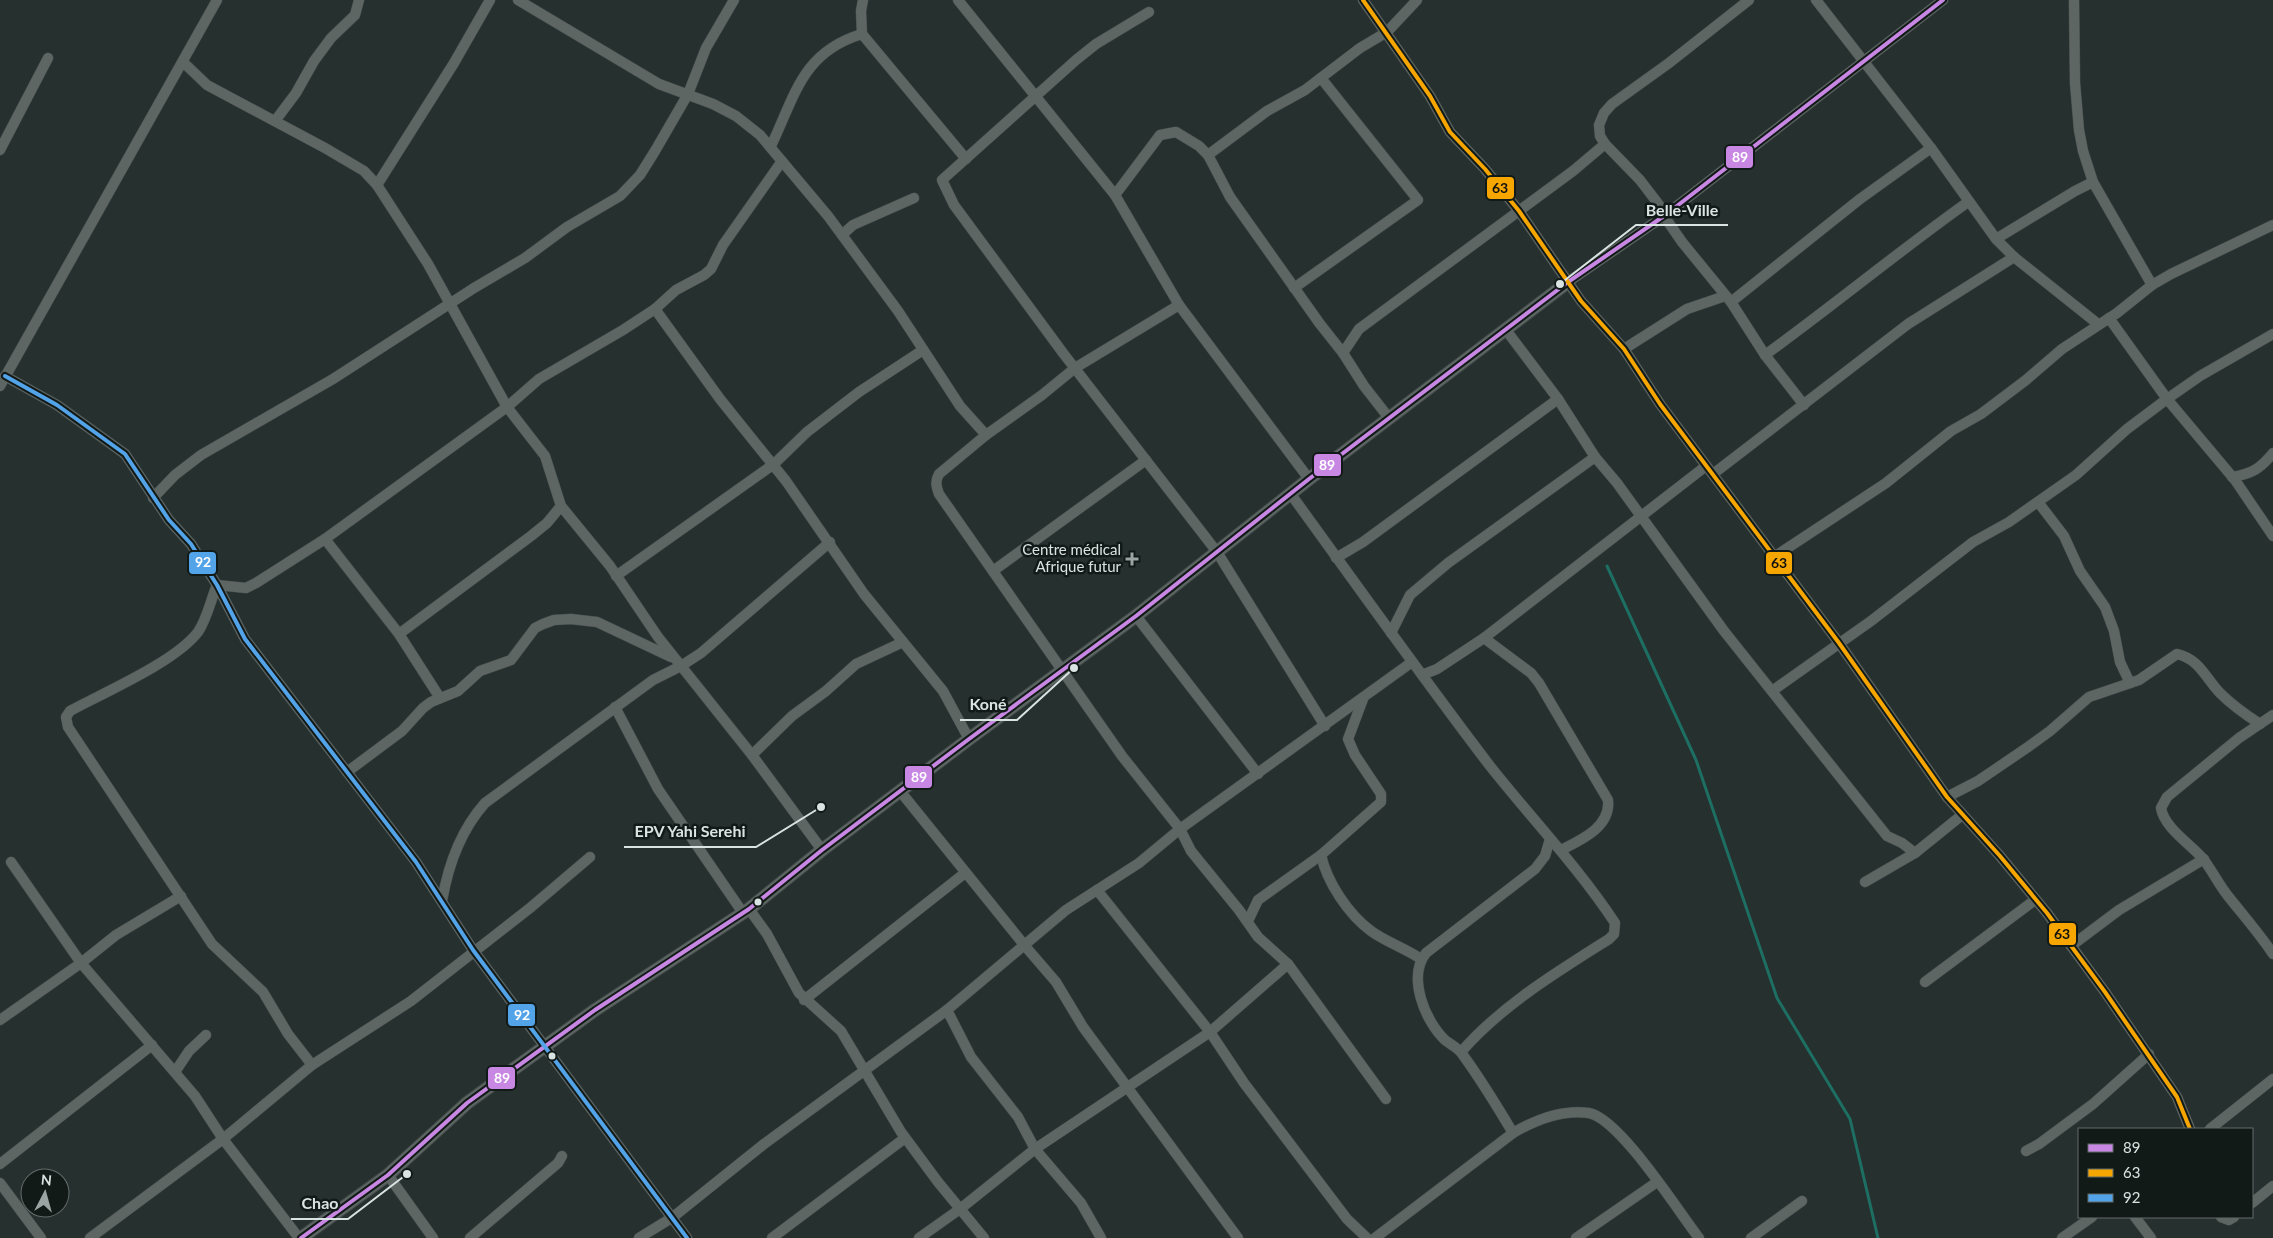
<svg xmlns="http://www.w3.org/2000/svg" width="2273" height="1238" viewBox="0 0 2273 1238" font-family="Lato,sans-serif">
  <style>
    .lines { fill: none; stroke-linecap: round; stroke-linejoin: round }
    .stream { stroke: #1e6f63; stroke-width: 3 }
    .minor-casing { stroke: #444d4b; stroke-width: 11 }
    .tertiary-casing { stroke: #444d4b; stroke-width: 14 }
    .minor { stroke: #5e6664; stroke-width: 10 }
    .tertiary { stroke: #5e6664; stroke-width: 12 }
    .bus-1-casing { stroke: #121a18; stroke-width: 8 }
    .bus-2-casing { stroke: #121a18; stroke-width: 8 }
    .bus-3-casing { stroke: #121a18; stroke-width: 8 }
    .bus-1 { stroke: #c787e3; stroke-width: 4 }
    .bus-2 { stroke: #f7a600; stroke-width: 4 }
    .bus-3 { stroke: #53a3e8; stroke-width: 4 }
    .poi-dot { fill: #9aa5a3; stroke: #121a18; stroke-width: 2 }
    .bus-dot { fill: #d9e4e2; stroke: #121a18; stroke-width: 2 }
    .labels { text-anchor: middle; stroke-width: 5; stroke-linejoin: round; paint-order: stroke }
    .poi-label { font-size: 15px; fill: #d9e4e2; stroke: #121a18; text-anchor: end }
    .leader { fill: none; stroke: #d9e4e2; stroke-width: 2 }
    .callout-dot { fill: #d9e4e2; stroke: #121a18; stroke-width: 2 }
    .callout-label { font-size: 16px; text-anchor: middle; font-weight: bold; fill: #d9e4e2; stroke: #121a18; stroke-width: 5; stroke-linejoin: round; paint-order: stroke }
    .line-badge { stroke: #121a18; stroke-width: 2 }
    .badge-label { font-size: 14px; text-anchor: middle; font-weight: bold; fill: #fff }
    .pale-badge-label { font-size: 14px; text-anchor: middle; font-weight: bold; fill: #111 }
  </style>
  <rect width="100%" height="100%" fill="#26302e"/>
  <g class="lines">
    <path class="stream" d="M1607,566L1696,760L1777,998L1850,1119L1878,1238"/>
    <defs>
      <g id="minor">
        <path d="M518,0L659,84L713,104L736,116L760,135L828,216L898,311L960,406L986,435"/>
        <path d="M863,0L861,11L862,34L966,159"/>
        <path d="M958,0L1115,195L1179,305L1309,479"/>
        <path d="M1363,0L1430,96L1450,132L1485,169L1519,211L1581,301L1624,349L1660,404L1839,643L1947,797L2000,856L2047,913L2105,992L2177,1097L2190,1129"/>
        <path d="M1816,0L1931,148L1996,239L2014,257L2098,324"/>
        <path d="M2074,0L2075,83L2079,130L2083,151L2093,182L2152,285"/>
        <path d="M1149,12L1096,44L1076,60L942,180L954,205L1063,353L1217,552L1325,726"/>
        <path d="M183,62L207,85L325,148L364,171L377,185L428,264L507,407L545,456L561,506L610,566L658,637L752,755L822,850"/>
        <path d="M275,121L296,93L314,61L331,38L355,15L359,0"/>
        <path d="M771,146C795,96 802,52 862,34"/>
        <path d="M0,150L48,58"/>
        <path d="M1208,155L1267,111L1305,90L1360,48L1387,32L1417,0"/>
        <path d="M377,185L454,63L490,0"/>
        <path d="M1115,195L1160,135L1176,132L1199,146L1208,155L1230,197L1320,324L1343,353L1364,386L1389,418"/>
        <path d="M1666,214L1640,180L1605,144L1600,136L1599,125L1604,113L1612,104L1669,63L1749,0"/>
        <path d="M1664,216L1682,242L1731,302L1765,355L1804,405"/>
        <path d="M842,235L853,225L914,198"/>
        <path d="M1996,239L2075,191L2093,182"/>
        <path d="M1568,282L1664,216L1943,0"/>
        <path d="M1294,288L1418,200L1321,78"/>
        <path d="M1731,302L1860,199L1931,148"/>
        <path d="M655,309L720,399L786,481L864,594L943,691L969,739"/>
        <path d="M2109,318L2167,399L2235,480L2273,536"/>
        <path d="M1506,330L1558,399L1595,457L1617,483L1724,631L1887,836L1902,843L1915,853"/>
        <path d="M1624,349L1687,309L1725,296"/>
        <path d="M1343,353L1359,329L1573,171L1605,144"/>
        <path d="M1765,355C1834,305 1899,251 1968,202"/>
        <path d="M5,376L57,405L125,454L169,520L191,544L217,585L245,639L416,862L473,950L687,1238"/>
        <path d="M0,386L217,0"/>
        <path d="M1713,474L1908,324L2014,257"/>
        <path d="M2232,477C2252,474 2261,468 2273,453"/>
        <path d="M1290,493C1356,584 1422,677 1490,766C1532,819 1578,867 1615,923L1614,934L1609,939C1557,972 1502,1005 1461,1052"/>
        <path d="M153,498L175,475L201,455L333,379L474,288L525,258L567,227L620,196L640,175L655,151L688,94L706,48L734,0"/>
        <path d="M2038,502L2064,536L2080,571L2105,607L2114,631L2120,662L2130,683"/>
        <path d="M325,539L399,634L440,698"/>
        <path d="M1774,557L1886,483L1951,431L1981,414L2026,380L2062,349L2117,313L2152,285L2171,274L2273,225"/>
        <path d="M1336,558L1363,542L1558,399"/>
        <path d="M993,571L1146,460"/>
        <path d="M616,576L774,464L807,432L859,392L923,350"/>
        <path d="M1136,616L1258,774"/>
        <path d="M1391,633L1410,595L1448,563L1595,457"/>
        <path d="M399,634L531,536L547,523L561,506"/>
        <path d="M1484,638L1531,673L1539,683L1608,800C1611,827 1581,840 1561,850"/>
        <path d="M1422,675L1437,669L1484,638L1706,466"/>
        <path d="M1772,691L1871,621L1973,542L2009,522L2076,475L2127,429L2167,399L2200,376L2273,334"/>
        <path d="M615,707L658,789L743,913"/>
        <path d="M2273,715L2239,738L2167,797L2161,808C2164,828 2192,845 2204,860C2213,872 2219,885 2228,896C2243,915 2259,933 2273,954"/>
        <path d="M752,755L792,716L826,691L856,664L903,642"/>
        <path d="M347,772L402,731L423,708L431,702L458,691L480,671L511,660L535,628L543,624L554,620L571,619L597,622L671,657"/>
        <path d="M900,791L1025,946L1056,982L1083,1027L1238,1238"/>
        <path d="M1947,797L1978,781L2028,747L2050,731L2089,697L2139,680L2177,654C2199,659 2205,677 2220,693C2232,705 2246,715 2260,724"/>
        <path d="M1321,855C1327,882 1348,914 1371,931C1386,942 1405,948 1421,959"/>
        <path d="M11,862L81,963L195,1096L223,1139L299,1238"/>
        <path d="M1865,882L1915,853L1962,815"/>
        <path d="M1097,890L1210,1032L1244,1083L1347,1219L1367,1238"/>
        <path d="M442,901C448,866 461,830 485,803L653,680L681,666L701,653L830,542"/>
        <path d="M749,909L767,934L799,993L841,1031L901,1132L938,1182L984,1238"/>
        <path d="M1248,921L1258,900L1321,855L1381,802V794L1355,755L1348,739L1363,699"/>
        <path d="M2071,946L2119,910L2204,859"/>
        <path d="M1288,964L1386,1099"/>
        <path d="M1925,982L2035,900"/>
        <path d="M804,1000L965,873"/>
        <path d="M947,1010L971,1057L1018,1117L1035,1149L1081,1203L1101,1238"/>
        <path d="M0,1020L81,963L116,935L181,896"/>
        <path d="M312,1065L288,1034L263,992L212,944L68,727L66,717L70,711C105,692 175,662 198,632C207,619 211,599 217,585L246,588L256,583L325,539L507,407L539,379L623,330L655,309L676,290L704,275L711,269L723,245L782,161"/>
        <path d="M175,1072L189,1051L206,1035"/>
        <path d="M2210,1129L2273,1079"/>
        <path d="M1513,1133C1497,1106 1481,1080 1463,1055C1459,1048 1451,1045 1445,1040C1425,1021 1407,977 1426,953L1535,869L1545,856L1550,839"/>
        <path d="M2026,1151L2039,1144L2093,1104L2149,1054"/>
        <path d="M0,1164L152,1045"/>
        <path d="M388,1175L433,1238"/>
        <path d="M0,1183L41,1238"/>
        <path d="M2252,1203L2273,1186"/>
        <path d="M2135,1217L2151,1238"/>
        <path d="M2221,1217L2229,1220L2234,1217"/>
        <path d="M90,1238L223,1139L312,1065L411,1001L530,908L590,857"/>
        <path d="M470,1238L558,1163L562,1156"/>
        <path d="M639,1238L673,1217L764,1144L947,1010L1066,910L1139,863L1180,829L1412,662"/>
        <path d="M772,1238L905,1138"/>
        <path d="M919,1238L960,1209L1035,1149L1210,1032L1288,964L1258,937L1239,910L1191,851L1180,829L1122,756L939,494C936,486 935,481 939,474L986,435L1042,395L1075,368L1179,305"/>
        <path d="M1375,1238L1513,1133C1535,1120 1563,1109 1589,1113C1620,1119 1678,1211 1699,1238"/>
        <path d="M1576,1238L1657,1182"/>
        <path d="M1751,1238L1802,1201"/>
        <path d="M2062,1238L2092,1217"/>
      </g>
      <path id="tertiary" d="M301,1238L388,1175L467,1103L595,1010L749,909L822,850L969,739L1136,616L1309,479L1568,282"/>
    </defs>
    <use href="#minor" class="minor-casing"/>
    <use href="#tertiary" class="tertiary-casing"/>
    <use href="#minor" class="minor"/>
    <use href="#tertiary" class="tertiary"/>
    <defs>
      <path id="bus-1" d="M301,1238L388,1175L467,1103L595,1010L749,909L822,850L969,739L1136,616L1309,479L1568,282L1664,216L1943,0"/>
      <path id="bus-2" d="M1363,0L1430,96L1450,132L1485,169L1519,211L1581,301L1624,349L1660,404L1839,643L1947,797L2000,856L2047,913L2105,992L2177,1097L2190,1129"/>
      <path id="bus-3" d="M5,376L57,405L125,454L169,520L191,544L217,585L245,639L416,862L473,950L687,1238"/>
    </defs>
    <use href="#bus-1" class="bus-1-casing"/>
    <use href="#bus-2" class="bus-2-casing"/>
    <use href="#bus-3" class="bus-3-casing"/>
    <use href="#bus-1" class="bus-1"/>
    <use href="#bus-2" class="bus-2"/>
    <use href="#bus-3" class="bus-3"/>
  </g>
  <path class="poi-dot" d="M1129.5 551.5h5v5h5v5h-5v5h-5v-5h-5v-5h5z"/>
  <g class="bus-dot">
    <circle cx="758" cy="902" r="4.5"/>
    <circle cx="552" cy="1056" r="4.5"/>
  </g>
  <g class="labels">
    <g class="poi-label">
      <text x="1121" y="555">Centre médical<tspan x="1121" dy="17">Afrique futur</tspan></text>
    </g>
  </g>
  <path class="leader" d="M1560 284L1636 225H1728M1074 668L1017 720H960M821 807L756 847H624M407 1174L348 1219H291"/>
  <g class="callout-dot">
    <circle cx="1560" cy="284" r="5"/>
    <circle cx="1074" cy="668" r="5"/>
    <circle cx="821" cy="807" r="5"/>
    <circle cx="407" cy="1174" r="5"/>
  </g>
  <g class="callout-label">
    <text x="1682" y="216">Belle-Ville</text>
    <text x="988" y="710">Koné</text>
    <text x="690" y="837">EPV Yahi Serehi</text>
    <text x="320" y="1209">Chao</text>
  </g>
  <g class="line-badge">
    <rect x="1725" y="145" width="29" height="24" rx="5" fill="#c787e3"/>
    <rect x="1486" y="176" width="29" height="24" rx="5" fill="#f7a600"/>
    <rect x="1313" y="453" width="29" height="24" rx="5" fill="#c787e3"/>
    <rect x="188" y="551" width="29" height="24" rx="5" fill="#53a3e8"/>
    <rect x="1765" y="551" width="28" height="24" rx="5" fill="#f7a600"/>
    <rect x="904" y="765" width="29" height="24" rx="5" fill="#c787e3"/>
    <rect x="2048" y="922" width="29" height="24" rx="5" fill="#f7a600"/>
    <rect x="507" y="1003" width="29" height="24" rx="5" fill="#53a3e8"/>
    <rect x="487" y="1066" width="29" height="24" rx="5" fill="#c787e3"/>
  </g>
  <g class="badge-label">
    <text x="1740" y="162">89</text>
    <text x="1327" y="470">89</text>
    <text x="203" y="567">92</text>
    <text x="919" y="782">89</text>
    <text x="522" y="1020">92</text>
    <text x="502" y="1083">89</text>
  </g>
  <g class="pale-badge-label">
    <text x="1500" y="193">63</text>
    <text x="1779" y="568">63</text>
    <text x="2062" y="939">63</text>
  </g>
  <rect x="2078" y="1128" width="175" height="90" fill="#121a18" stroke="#626b69"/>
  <rect x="2088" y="1144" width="25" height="8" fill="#c787e3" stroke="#626b69"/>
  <text x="2123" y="1153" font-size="15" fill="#d9e4e2">89</text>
  <rect x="2088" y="1169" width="25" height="8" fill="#f7a600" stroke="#626b69"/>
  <text x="2123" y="1178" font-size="15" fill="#d9e4e2">63</text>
  <rect x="2088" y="1194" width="25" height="8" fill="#53a3e8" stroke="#626b69"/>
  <text x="2123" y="1203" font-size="15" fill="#d9e4e2">92</text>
  <g transform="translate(45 1193) rotate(6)"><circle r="24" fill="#121a18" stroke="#626b69"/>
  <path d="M0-4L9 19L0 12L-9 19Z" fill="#9aa5a3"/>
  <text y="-8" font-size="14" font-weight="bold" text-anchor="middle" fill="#d9e4e2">N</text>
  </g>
</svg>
